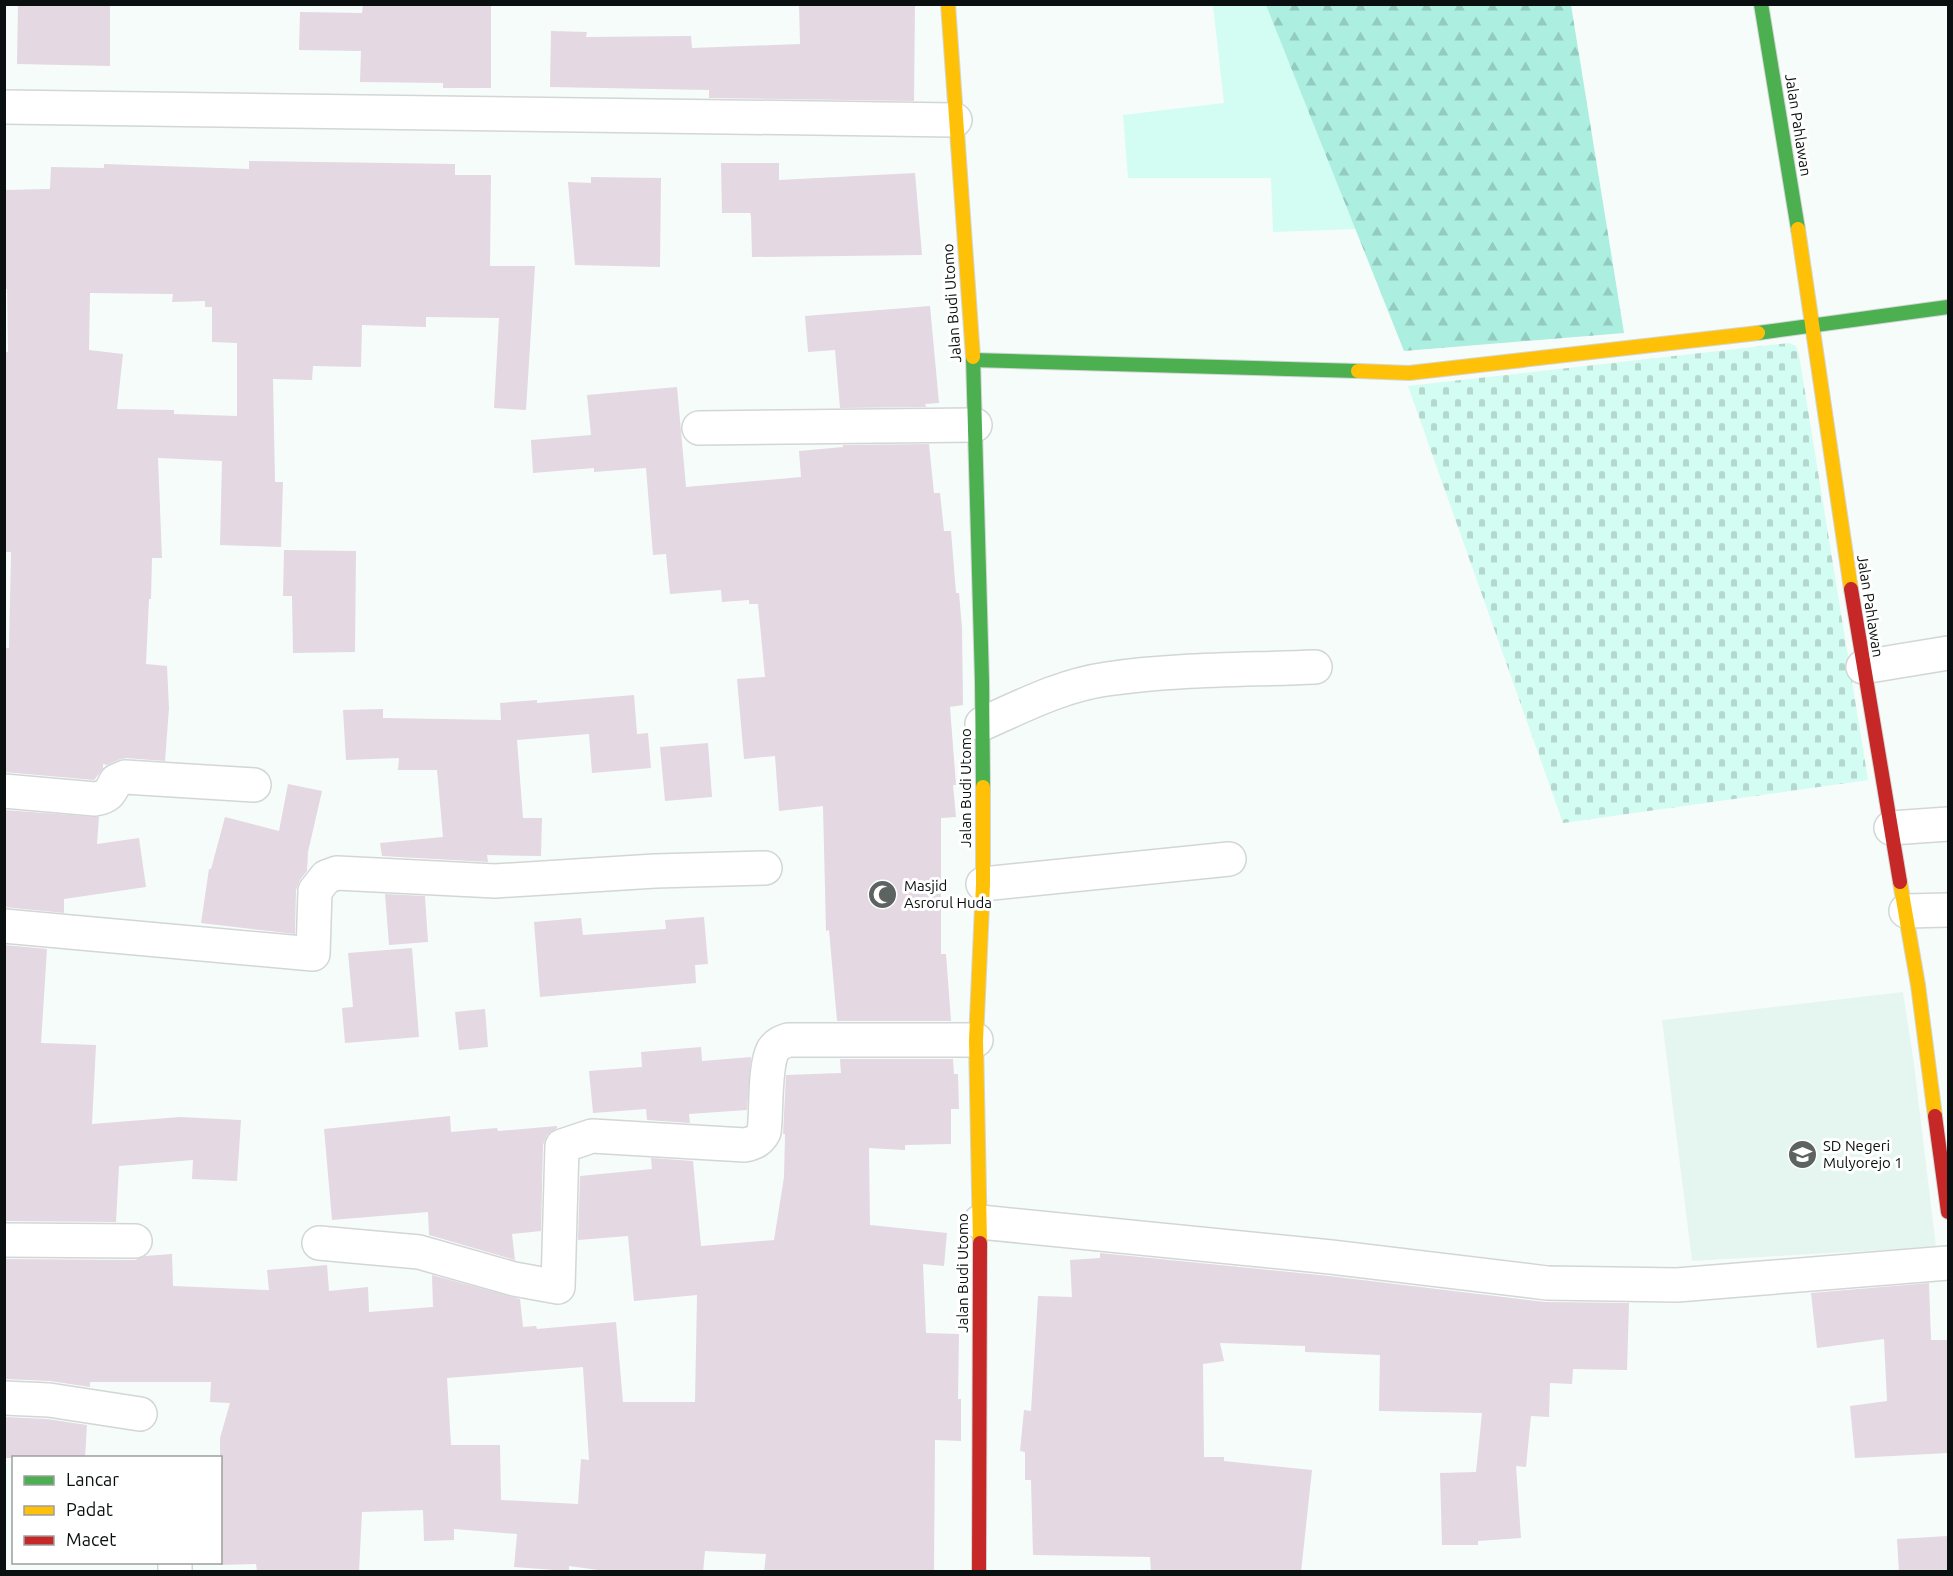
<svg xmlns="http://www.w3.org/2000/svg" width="1953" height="1576" viewBox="0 0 1953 1576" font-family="Ubuntu,sans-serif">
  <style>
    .built { fill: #e5f6f1 }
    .grass { fill: #d3fcf2 }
    .forest { fill: url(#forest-firs) }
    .cemetery { fill: url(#cemetery-stones) }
    .building { fill: #e4d8e2; fill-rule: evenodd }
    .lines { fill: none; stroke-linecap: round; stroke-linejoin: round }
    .street-casing { stroke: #d2d7d6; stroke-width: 36 }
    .fast-casing { stroke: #d2d7d6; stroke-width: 16 }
    .slow-casing { stroke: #d2d7d6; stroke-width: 16 }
    .jam-casing { stroke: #d2d7d6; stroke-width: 16 }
    .street { stroke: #fefffe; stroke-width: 33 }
    .fast { stroke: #4caf50; stroke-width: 14 }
    .slow { stroke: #ffc107; stroke-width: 14 }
    .jam { stroke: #c62828; stroke-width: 14 }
    .labels { text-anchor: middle; stroke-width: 6; stroke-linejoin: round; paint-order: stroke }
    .street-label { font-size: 15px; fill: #0a100f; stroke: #fff }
    .poi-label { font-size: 15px; fill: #0a100f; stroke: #fff; text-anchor: start }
  </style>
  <defs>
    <pattern id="forest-firs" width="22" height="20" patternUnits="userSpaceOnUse" patternTransform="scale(1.5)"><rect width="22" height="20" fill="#aceee0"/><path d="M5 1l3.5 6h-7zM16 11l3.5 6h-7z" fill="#93cbbf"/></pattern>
    <pattern id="cemetery-stones" width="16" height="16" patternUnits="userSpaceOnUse" patternTransform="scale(1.5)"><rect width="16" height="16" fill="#d3fcf2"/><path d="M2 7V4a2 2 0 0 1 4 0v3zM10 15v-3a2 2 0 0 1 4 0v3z" fill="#b4d7ce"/></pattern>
  </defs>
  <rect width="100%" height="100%" fill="#f6fcfa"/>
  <path class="built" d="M1903,992L1914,1064L1936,1247L1692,1261L1662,1020Z"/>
  <path class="grass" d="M1213,5H1266L1356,229L1273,232L1271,178H1128L1123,115L1224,103Z"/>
  <path class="forest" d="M1266,5H1571L1624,333L1404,351Z"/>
  <path class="cemetery" d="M1789,343L1796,346L1799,355L1868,780L1563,823L1408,386Z"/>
  <g class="building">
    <path d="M18,4H110V66L17,64Z"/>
    <path d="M363,4H491V88H443V83L360,82L361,51L299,50L300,12L362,13Z"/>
    <path d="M799,4H915L914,101L709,98V90L550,87L551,31L587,32L586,37L691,36L692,48L800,44Z"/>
    <path d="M249,161L455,164V175H491L490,266H535L526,410L494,408L499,318L426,317V327L362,325L361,367L313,366L312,380L273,379L275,482H283L281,547L220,545L222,461L158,458L162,558H152L151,599H149L146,664L167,666L169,708L165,761L126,758L118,760L107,765L103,764V769L94,780L4,772V648H9L11,552H4V352H8L7,289H4V190L50,189L51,167L104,168V164L249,169ZM90,293L173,294L172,302L205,301V307H212V342L237,343V416L174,414V410L117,409L123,354L89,350Z"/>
    <path d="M721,163H779V180L915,173L922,255L752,257L751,216L750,213H722Z"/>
    <path d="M591,177L661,178L660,267L575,265L568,182L591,183Z"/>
    <path d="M930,306L939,403L925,404L926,407L840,408L835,350L808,352L805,316Z"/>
    <path d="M677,387L686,487L801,477L799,451L843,447V445L929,444L934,493H940L944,531H951L956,593H959L962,628L963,705L950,707L956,785H953L956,817L941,818V954H946L951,1021H837L829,930L826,931L823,806L779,811L775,756L744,759L737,679L765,677L758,604H749V600L722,602L721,590L670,594L666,554L653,555L646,468L594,472V468L533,473L531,440L591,435L587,395Z"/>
    <path d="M284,550L356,551L355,652L293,653L292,596H283Z"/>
    <path d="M634,695L637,734L648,733L651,768L592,773L589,734L517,740L523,818H542L541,856L487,855L488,862L382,856L380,843L443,837L437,770H398L399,758L346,760L343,710L383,709V718L501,720L500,703L537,700V703Z"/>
    <path d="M708,743L712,797L665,801L660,747Z"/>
    <path d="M288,784L322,791L308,852L307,871L300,880L296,890L295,934L201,923L209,869H211L225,817L279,831Z"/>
    <path d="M4,810L99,817L97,844L139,838L146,887L64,899V913L4,907Z"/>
    <path d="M385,894L425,896L428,942L389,945Z"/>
    <path d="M704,917L708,964L695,965L696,983L540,997L534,922L581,918L583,935L666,929L665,920Z"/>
    <path d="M4,945L47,949L41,1043L96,1045L92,1124L180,1117L241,1120L237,1181L192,1179L193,1160L119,1166L116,1222L4,1221Z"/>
    <path d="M412,948L419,1037L345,1043L342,1008L353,1007L348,953Z"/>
    <path d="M485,1009L488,1047L459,1050L455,1012Z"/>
    <path d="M701,1047L702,1061L751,1057L747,1110L689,1114L690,1123L647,1120L646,1109L593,1113L589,1071L642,1067L641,1052Z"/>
    <path d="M840,1059H953L954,1074H958L959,1109H951V1144L905,1145V1150L869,1148L870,1225L947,1233L944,1266L923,1264L926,1333L959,1334L958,1399H961V1441L935,1440L934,1572H764L766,1554L705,1551L703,1572H613L569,1566V1571L514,1567L517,1534L454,1529V1540L424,1541L423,1510L362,1512L359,1572L257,1571L256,1564L220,1565V1438L230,1403L210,1402L211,1382H90V1387L50,1381L4,1379V1259L135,1260L145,1256L172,1254L173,1286L269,1290L267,1270L327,1265L329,1291L368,1287L369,1312L433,1307L432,1275L520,1299L523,1327L536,1326L537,1329L616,1322L623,1402H695L697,1295L634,1301L628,1236L578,1240L580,1176L652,1169L651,1158L693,1161L701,1246L774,1240L784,1177L785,1134H783L786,1075L841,1073ZM583,1367L589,1460L581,1459L578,1504L501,1500L500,1445H451L447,1378Z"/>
    <path d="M450,1116L451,1132L497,1128L498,1131L557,1126V1128L547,1135L543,1145L541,1231L512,1234L515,1260L429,1235L428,1212L332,1220L324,1129Z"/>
    <path d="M1100,1253L1329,1276L1545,1302L1629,1303L1627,1370L1573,1369L1572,1384L1550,1383L1549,1417L1531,1416L1526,1467L1516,1466L1521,1538L1478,1541V1545H1442L1440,1473L1476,1472L1482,1413L1379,1411L1380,1355L1305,1352V1346L1220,1343L1224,1361L1203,1364L1204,1457H1224V1461L1312,1470L1301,1572H1151L1150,1557L1033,1555L1031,1480H1025V1452L1020,1451L1024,1410L1031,1411L1038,1296L1072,1297L1070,1260L1100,1258Z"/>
    <path d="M1929,1283L1931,1340H1948V1453L1855,1458L1850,1406L1887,1401L1884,1339L1817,1348L1811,1293Z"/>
    <path d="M4,1417L47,1419L87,1425L85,1458H4Z"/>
    <path d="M1948,1536V1572H1899L1897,1539Z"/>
  </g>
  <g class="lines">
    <defs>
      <g id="street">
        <path d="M4,107L955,120"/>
        <path d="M699,428L975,425"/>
        <path d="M1863,667L1948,653"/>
        <path d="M982,724C1022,706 1063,685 1107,679C1173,669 1248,670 1315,667"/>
        <path d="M4,791L95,799C108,797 110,793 116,781L125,777L254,785"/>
        <path d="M1891,828L1948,824"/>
        <path d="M983,884L1229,859"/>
        <path d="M1906,911L1948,910"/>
        <path d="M4,926L313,954L315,891L326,877L337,873L495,881L655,871L765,868"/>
        <path d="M980,1222L1331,1257L1547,1283L1677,1285L1948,1263"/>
        <path d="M4,1240L135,1241"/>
        <path d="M319,1243L419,1252L514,1279L558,1287L562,1146L592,1136L745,1145C754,1143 759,1141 764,1132C767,1111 764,1067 773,1050C777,1044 782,1042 788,1040H976"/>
        <path d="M4,1398L49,1400L140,1414"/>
        <path d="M175,1572V1562"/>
      </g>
      <g id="fast">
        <path d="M1761,4L1798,229"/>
        <path d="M1758,333L1948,307"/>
        <path d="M973,357L982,681L983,787"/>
        <path d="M973,360L1358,371"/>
      </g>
      <g id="slow">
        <path d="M948,4L973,357"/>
        <path d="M1798,229L1851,589"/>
        <path d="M1358,371L1409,373L1758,333"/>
        <path d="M1900,882L1918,985L1935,1116"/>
        <path d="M980,1243L976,1040L983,884V787"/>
      </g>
      <g id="jam">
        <path d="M1851,589L1900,882"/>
        <path d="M1935,1116L1948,1212"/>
        <path d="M979,1572L980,1243"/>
      </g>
    </defs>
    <use href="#street" class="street-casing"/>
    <use href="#fast" class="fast-casing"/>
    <use href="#slow" class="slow-casing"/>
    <use href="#jam" class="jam-casing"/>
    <use href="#street" class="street"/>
    <use href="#fast" class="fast"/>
    <use href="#slow" class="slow"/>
    <use href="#jam" class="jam"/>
  </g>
  <defs>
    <symbol id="mosque-disc" viewBox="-11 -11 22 22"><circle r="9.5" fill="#5d6361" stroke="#fff"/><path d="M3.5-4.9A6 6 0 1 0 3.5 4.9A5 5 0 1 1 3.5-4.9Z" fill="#fff"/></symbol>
    <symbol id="school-disc" viewBox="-11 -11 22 22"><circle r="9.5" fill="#5d6361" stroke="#fff"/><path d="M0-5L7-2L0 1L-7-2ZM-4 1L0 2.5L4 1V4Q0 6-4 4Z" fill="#fff"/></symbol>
  </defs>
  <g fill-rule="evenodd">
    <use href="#mosque-disc" x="866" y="878" width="33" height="33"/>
    <use href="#school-disc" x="1786" y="1138" width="33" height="33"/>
  </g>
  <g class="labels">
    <g class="street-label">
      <text transform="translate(1798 125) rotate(81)" y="5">Jalan Pahlawan</text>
      <text transform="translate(952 303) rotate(-94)" y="5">Jalan Budi Utomo</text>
      <text transform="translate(1870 606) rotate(81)" y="5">Jalan Pahlawan</text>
      <text transform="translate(966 788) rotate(-90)" y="5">Jalan Budi Utomo</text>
      <text transform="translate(963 1273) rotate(-90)" y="5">Jalan Budi Utomo</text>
    </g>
    <g class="poi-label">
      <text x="904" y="891">Masjid<tspan x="904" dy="17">Asrorul Huda</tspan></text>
      <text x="1823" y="1151">SD Negeri<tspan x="1823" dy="17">Mulyorejo 1</tspan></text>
    </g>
  </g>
  <rect width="1953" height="1576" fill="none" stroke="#0a100f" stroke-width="12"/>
  <rect x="12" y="1456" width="210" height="108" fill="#ffffff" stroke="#9d9f9f" stroke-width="1.5"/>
  <rect x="24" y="1476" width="30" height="9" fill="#4caf50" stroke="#9d9f9f" stroke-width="1.5"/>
  <text x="66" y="1486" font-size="18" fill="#0a100f">Lancar</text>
  <rect x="24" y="1506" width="30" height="9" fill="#ffc107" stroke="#9d9f9f" stroke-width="1.5"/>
  <text x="66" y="1516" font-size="18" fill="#0a100f">Padat</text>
  <rect x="24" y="1536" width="30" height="9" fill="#c62828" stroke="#9d9f9f" stroke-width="1.5"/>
  <text x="66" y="1546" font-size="18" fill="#0a100f">Macet</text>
</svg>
